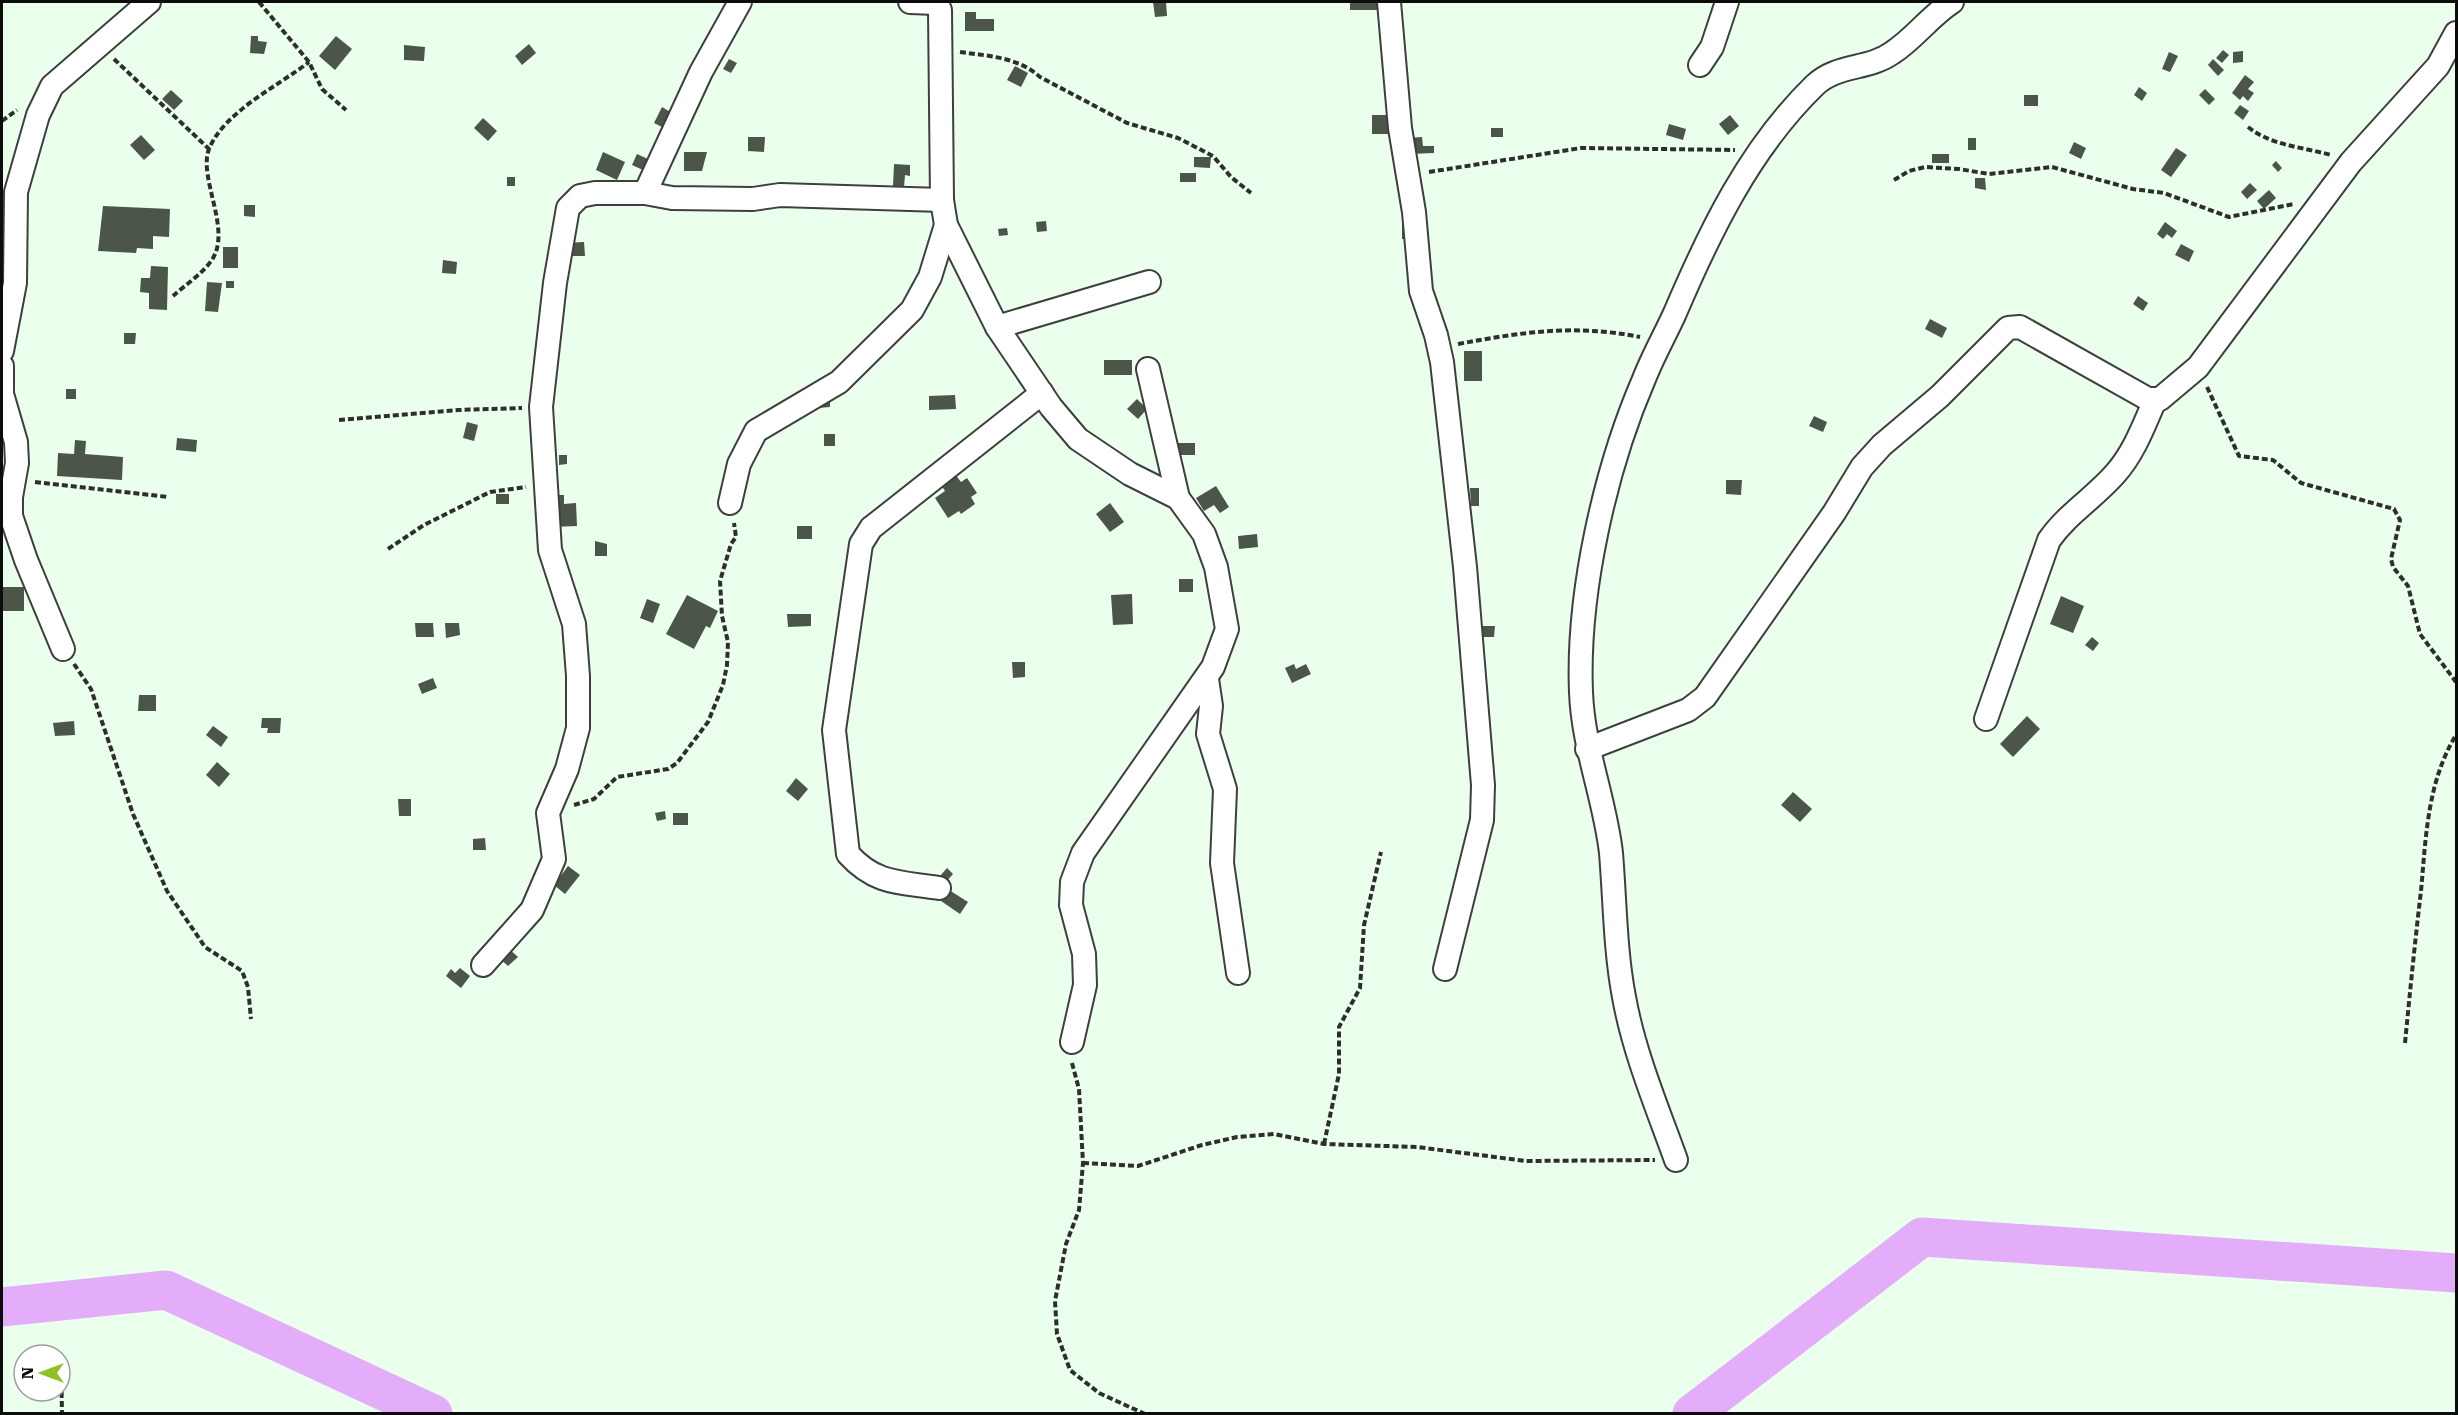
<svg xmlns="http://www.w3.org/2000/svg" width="2458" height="1415" viewBox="0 0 2458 1415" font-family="'Roboto Serif',serif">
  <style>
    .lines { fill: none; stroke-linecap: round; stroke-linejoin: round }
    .river { stroke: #e3adf9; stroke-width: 39 }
    .building { fill: #4b5548 }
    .street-casing { stroke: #3f3f3f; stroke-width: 26 }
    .path { stroke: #2e2e2e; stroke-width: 4; stroke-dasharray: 6 3; stroke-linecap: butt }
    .street { stroke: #fff; stroke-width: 22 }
  </style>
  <rect width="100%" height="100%" fill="#ebffed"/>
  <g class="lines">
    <g class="river">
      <path d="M2,1307L166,1290L433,1414"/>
      <path d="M1692,1414L1922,1237L2456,1273"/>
    </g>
  </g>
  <g class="building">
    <path d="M1153,2H1166L1167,16L1155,17Z"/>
    <rect x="1350" y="2" width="29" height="8"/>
    <path d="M965,12H976V19H994V31H965Z"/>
    <path d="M251,36H258V41L267,42L264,54L250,53Z"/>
    <path d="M336,36L352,49L335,70L319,56Z"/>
    <path d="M529,44L536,53L522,65L515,56Z"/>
    <path d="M404,45L425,47L424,61L404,60Z"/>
    <path d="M2223,50L2229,55L2222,63L2216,58Z"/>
    <path d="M2243,51V62L2233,63V52Z"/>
    <path d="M2169,52L2178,56L2170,72L2162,69Z"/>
    <path d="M729,59L737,63L731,73L723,69Z"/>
    <path d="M2213,59L2224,70L2218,76L2208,65Z"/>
    <path d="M1015,66L1028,73L1021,87L1007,80Z"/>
    <path d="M2245,75L2254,82L2248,89L2254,93L2248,101L2243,96L2240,100L2232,93Z"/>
    <path d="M2139,87L2147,93L2142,101L2134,95Z"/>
    <path d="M2205,89L2215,99L2209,105L2199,95Z"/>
    <path d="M171,90L183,101L174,110L162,99Z"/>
    <rect x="2024" y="95" width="14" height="11"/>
    <path d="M2240,105L2249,111L2243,120L2234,113Z"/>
    <path d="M662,107L672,113L664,128L654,123Z"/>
    <rect x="1372" y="115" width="18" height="19"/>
    <path d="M1730,115L1739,126L1728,135L1719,124Z"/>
    <path d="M483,118L497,131L488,141L474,128Z"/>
    <path d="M1669,124L1686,129L1683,140L1666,135Z"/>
    <rect x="1491" y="128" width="12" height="9"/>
    <path d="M141,135L155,150L144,160L130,145Z"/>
    <path d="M748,137H765L764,152L748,151Z"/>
    <path d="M1422,137L1423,146H1434V153L1408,154V138Z"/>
    <rect x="1968" y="138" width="8" height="12"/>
    <path d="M2074,142L2086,148L2081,159L2069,153Z"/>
    <path d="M2176,148L2187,155L2171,177L2161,170Z"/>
    <path d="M603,152L625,162L617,180L596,170Z"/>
    <path d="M684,152H707L702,171H684Z"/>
    <path d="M637,154L648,159L643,170L632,165Z"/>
    <rect x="1932" y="154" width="17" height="9"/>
    <path d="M1194,157H1211L1210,168L1194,167Z"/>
    <path d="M2276,161L2282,168L2278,172L2272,165Z"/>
    <path d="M894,164L910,165V176L905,175L904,187L893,186Z"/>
    <rect x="1180" y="173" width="16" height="9"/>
    <rect x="507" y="177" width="8" height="9"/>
    <path d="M1975,178H1985L1986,190L1975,188Z"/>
    <path d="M2250,183L2257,190L2247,199L2241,192Z"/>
    <path d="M2269,190L2276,198L2264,209L2257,201Z"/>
    <path d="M244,205H255V217L244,216Z"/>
    <path d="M103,206L170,209L169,237L153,236V249L137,248L136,253L98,251Z"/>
    <path d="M1046,221L1047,231L1037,232L1036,222Z"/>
    <path d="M2165,222L2177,231L2172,238L2167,234L2163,239L2157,234Z"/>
    <path d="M1402,223H1414L1415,239H1402Z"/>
    <path d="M1007,228L1008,235L999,236L998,229Z"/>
    <path d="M584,242L585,256H564V243Z"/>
    <path d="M2181,244L2194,251L2189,262L2175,255Z"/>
    <rect x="223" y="247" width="15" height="21"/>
    <path d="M443,260L457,262L456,274L442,273Z"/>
    <path d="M151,266L168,267L167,310L149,309V293L140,292L141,278H150Z"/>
    <rect x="226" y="281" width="8" height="7"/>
    <path d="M207,282L222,283L218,312L205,311Z"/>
    <path d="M2138,296L2148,303L2143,311L2133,304Z"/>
    <path d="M1930,319L1947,328L1942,338L1925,329Z"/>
    <path d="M124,333H136L135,344H124Z"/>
    <rect x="1464" y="351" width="18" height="30"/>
    <rect x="1104" y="360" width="28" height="15"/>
    <rect x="66" y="389" width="10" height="10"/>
    <path d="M818,395H830V407L818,408Z"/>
    <path d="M955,395L956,409L929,410V396Z"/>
    <path d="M1137,399L1147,409L1138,419L1127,409Z"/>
    <path d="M1814,416L1827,422L1823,432L1809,426Z"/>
    <path d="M467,422L478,425L474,441L463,438Z"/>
    <rect x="824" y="434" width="11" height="12"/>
    <path d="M177,438L197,440L196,452L176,450Z"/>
    <path d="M75,440L86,441L85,454L123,457L122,480L57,476L58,453L74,454Z"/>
    <rect x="1176" y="443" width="19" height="12"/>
    <path d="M559,455H567V464L559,465Z"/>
    <path d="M949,466L961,482L967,478L977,493L971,497L975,504L961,514L959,511L948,518L935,498L945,491L935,476Z"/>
    <path d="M1726,480H1742L1741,495L1726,494Z"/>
    <path d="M1216,486L1229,507L1220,513L1214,505L1204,511L1196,498Z"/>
    <path d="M1470,488H1479V506H1471Z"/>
    <rect x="496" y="494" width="13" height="10"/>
    <path d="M550,495H564V504L576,503L577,526L552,527Z"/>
    <path d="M1110,503L1124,522L1110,532L1096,514Z"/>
    <rect x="797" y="526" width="15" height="13"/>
    <path d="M1257,534L1258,547L1239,549L1238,536Z"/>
    <path d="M595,541L607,544V556H595Z"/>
    <rect x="1179" y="579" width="14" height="13"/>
    <rect x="2" y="587" width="22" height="24"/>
    <path d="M1132,594L1133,624L1113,625L1111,595Z"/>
    <path d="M687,595L718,611L710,628L706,626L694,649L666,634Z"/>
    <path d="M2061,596L2084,606L2073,633L2050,624Z"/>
    <path d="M647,599L660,604L653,623L640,618Z"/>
    <path d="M787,614H811V626L788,627Z"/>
    <path d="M415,623H433L434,637H416Z"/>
    <path d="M445,623H459L460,635L446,638Z"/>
    <path d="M1480,626H1495L1494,637H1480Z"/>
    <path d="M2092,637L2099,643L2093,651L2085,645Z"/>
    <path d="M1012,662H1025V677L1013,678Z"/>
    <path d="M1294,664L1296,669L1306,664L1311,674L1292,683L1285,668Z"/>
    <path d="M433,678L437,688L422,694L418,684Z"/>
    <path d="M139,695H156V711H138Z"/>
    <path d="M2027,716L2040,729L2013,757L2000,744Z"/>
    <path d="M262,718H281L280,733H267L268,728H261Z"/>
    <path d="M74,721L75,735L55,736L53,723Z"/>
    <path d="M213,726L228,737L221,747L206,735Z"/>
    <path d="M217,762L230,774L219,787L206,775Z"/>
    <path d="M796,778L808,789L798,801L786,791Z"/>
    <path d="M1793,792L1812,809L1800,822L1781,805Z"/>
    <path d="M398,799H411V816H399Z"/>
    <path d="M665,811L666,819L657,821L655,813Z"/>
    <rect x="673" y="813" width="15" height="12"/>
    <path d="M485,838L486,850H473V839Z"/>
    <path d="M568,866L580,875L565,894L554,885Z"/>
    <path d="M947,868L953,874L946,882L940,876Z"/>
    <path d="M949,890L968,902L960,914L941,901Z"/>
    <path d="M508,948L518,957L508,966L499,958Z"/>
    <path d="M460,968L470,976L461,988L446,976L451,969L455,973Z"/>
  </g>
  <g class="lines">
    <defs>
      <g id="street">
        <path d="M910,2L936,3"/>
        <path d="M936,2L940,10L942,200L946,225L997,327L1051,407L1078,439L1130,474L1178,498L1204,534L1216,567L1227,629L1213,667L1083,853L1072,882L1071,905L1084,954L1085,985L1072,1042"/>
        <path d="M1389,2L1400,128L1414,212L1421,291L1436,335L1442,362L1465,567L1483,785L1482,820L1445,969"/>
        <path d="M1700,65L1712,47L1727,2"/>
        <path d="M645,193L701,72L740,2"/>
        <path d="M997,327L1149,282"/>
        <path d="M2,351L15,283L16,192L38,115L52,86L149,2"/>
        <path d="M2,366V394L16,442L17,463L11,497V516L26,560L63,649"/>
        <path d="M1148,369L1178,498"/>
        <path d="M730,503L739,464L756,431L839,382L912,310L930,277L946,225"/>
        <path d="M1207,679L1211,706L1208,734L1225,789L1222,863L1238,973"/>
        <path d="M1986,719L2049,540C2067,514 2094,498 2115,474C2134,453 2144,425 2155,400"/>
        <path d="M1587,749L1688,710L1705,697L1834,513L1862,467L1882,445L1940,396L2008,328L2020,327L2148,399H2160L2198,367L2351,162L2438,66L2456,33"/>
        <path d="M939,888C901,882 876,885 848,854L834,730L861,544L871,528L1042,393"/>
        <path d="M483,965L532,910L554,859L548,813L567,769L578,728V676L574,624L550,550L541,407L555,283L568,208L580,196L595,193H645L672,198L753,199L780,195L942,200"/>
        <path d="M1676,1160C1657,1107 1634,1053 1624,997C1615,950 1615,901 1611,853C1605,799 1583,748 1581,692C1577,594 1605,469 1644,379C1653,356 1665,335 1675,313C1710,231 1750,148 1815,85C1837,64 1868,70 1892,53C1914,39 1930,16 1952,2"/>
      </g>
    </defs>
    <use href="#street" class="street-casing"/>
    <g class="path">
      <path d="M259,2L309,62L322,89L346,110"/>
      <path d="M960,52C988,56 1018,57 1040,77L1127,123L1178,138L1213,156L1231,177L1251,193"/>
      <path d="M114,59L209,149"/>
      <path d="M2,121L17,110"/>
      <path d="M2248,127C2272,146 2303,147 2331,155"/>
      <path d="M1429,172L1581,148L1735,150"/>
      <path d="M1894,180L1909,171L1925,167L1959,169L1989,174L2052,167L2133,189L2164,193L2229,217L2294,204"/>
      <path d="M173,296C185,285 205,272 213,258C231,228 198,177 209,149C224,112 278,86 309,62"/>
      <path d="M1458,344C1524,332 1573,324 1640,337"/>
      <path d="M2207,387L2239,456L2273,460L2301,483L2394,509L2400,520L2391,559L2393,567L2408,586L2420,634L2456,682"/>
      <path d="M339,420L458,410L522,408"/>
      <path d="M35,482L168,497"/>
      <path d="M388,549L424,525L490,492L526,487"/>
      <path d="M74,664L91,689L133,814L167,891L205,947L242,971L248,987L251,1019"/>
      <path d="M574,805L594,799L617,777L668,769L677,763L708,722L723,685L727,665L728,642L722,616L720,581L731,544L736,537L734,523"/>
      <path d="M2405,1043C2410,992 2415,941 2421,891C2426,837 2427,783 2456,735"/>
      <path d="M1072,1063L1079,1089L1083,1163L1079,1210L1066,1244L1055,1301L1057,1334L1070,1370L1099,1393L1145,1414"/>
      <path d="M1324,1144L1339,1074V1027L1360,988L1364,925L1381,852"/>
      <path d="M1083,1163L1138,1166L1202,1145L1237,1137L1274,1134L1324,1144L1417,1147L1526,1161L1655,1160"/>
      <path d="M61,1356L62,1414"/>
    </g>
    <use href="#street" class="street"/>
  </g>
  <rect width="2458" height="1415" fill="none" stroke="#0c0c0c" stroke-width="6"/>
  <g transform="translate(42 1373) rotate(270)"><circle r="28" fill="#ffffff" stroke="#9e9e9e" stroke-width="1.5"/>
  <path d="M0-4.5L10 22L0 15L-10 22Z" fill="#91c11f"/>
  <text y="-9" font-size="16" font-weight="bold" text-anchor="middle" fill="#0c0c0c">N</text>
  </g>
</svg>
